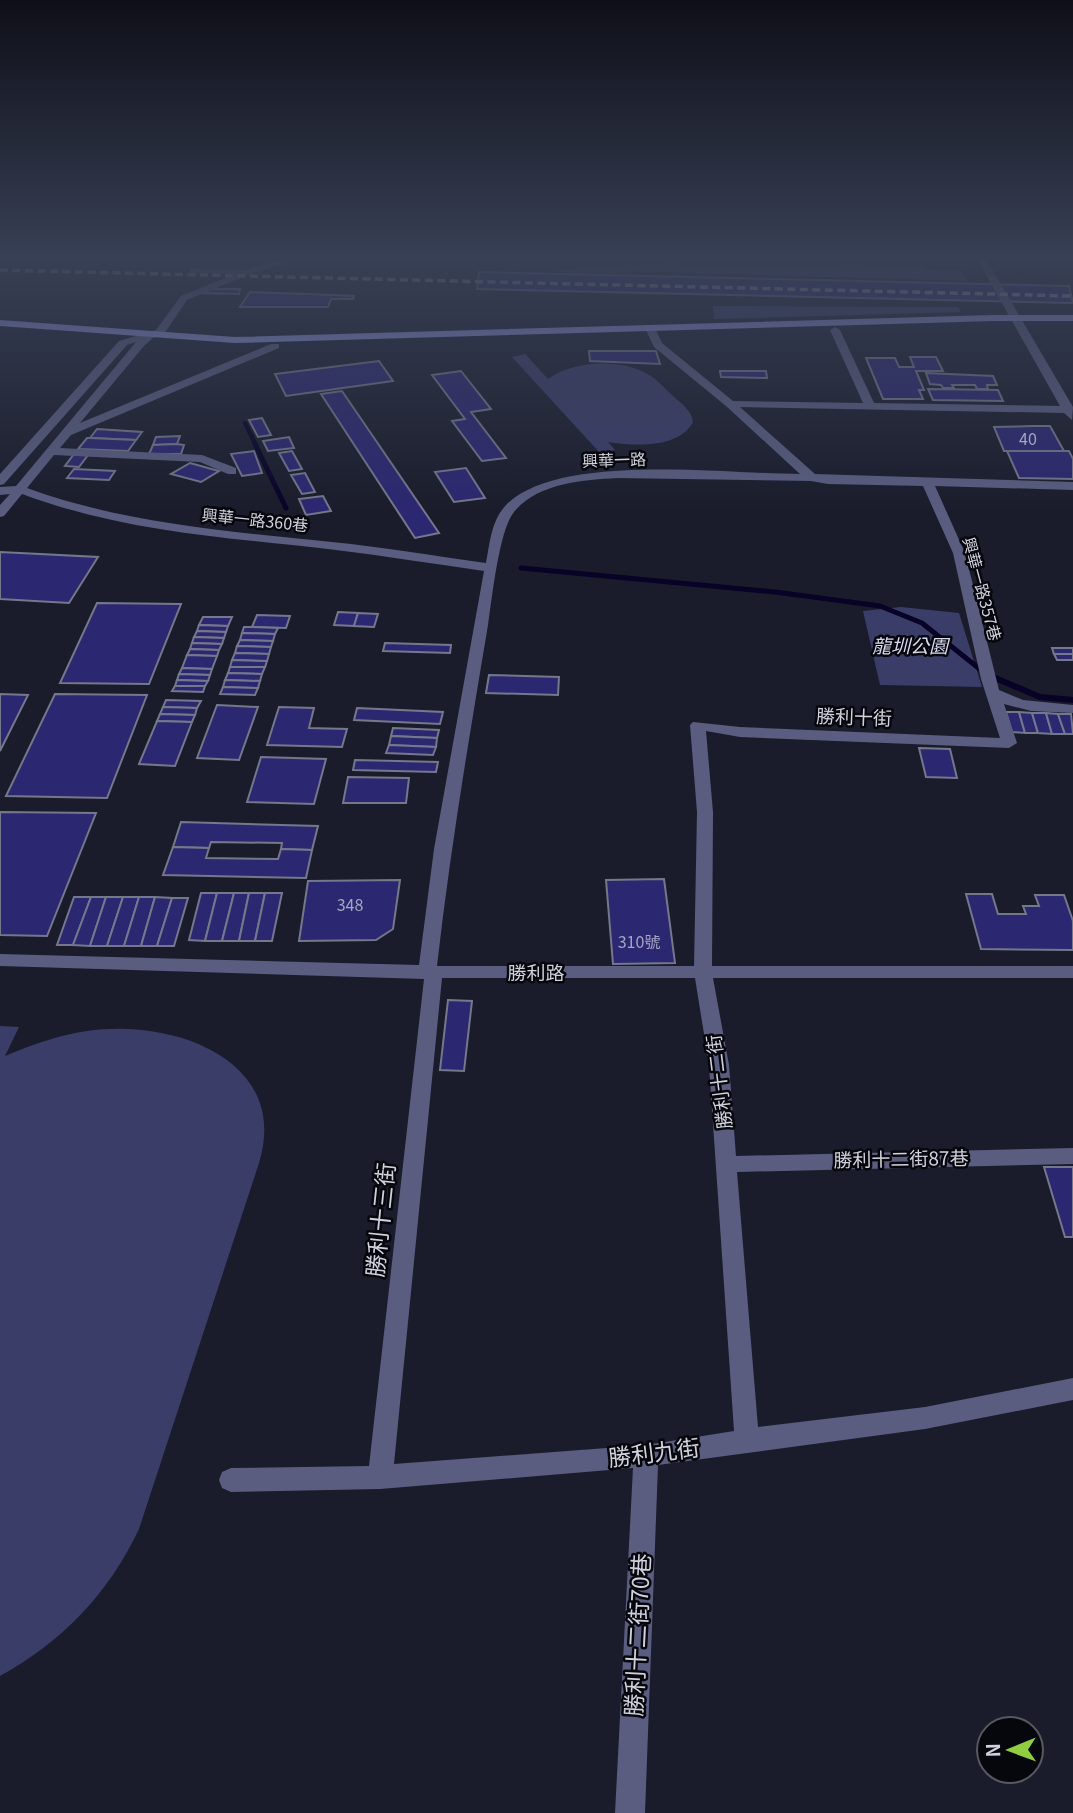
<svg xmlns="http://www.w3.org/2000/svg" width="1073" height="1813" viewBox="0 0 1073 1813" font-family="Georgia,'Noto Sans TC',serif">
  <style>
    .green { fill: #3b3d69 }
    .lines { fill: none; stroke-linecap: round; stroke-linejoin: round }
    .stream-far2 { stroke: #070226; stroke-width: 4.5 }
    .stream-far1 { stroke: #070226; stroke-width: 5 }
    .stream { stroke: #070226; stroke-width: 6 }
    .building { fill: #2c2771; stroke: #75778b; stroke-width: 2 }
    .minor { fill: #5a5d80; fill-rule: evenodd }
    .major { fill: #979ce5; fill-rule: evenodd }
    .rail { stroke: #aeafba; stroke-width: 3.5; stroke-dasharray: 8 4.5; stroke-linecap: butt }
    .labels { text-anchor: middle; stroke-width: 5; stroke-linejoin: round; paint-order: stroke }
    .number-label { font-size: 16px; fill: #a7a6c1 }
    .far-street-label { font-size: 16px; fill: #d0d1dc; stroke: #06070d }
    .park-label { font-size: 19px; font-style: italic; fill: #d6d9ef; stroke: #06070d }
    .street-label { font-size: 19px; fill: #d0d1dc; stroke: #06070d }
    .near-street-label { font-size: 23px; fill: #d0d1dc; stroke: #06070d }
  </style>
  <rect width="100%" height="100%" fill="#1a1c2b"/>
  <g class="green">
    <path d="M677,263L679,265L834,268L835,264L924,267L925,270L961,271L967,281L632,271L629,273L551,272L591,266Z"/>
    <path d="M713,306L958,307L961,312L714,319Z"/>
    <path d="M525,354L548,379C573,360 622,358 649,375C658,380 666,390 674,397C682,404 692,411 693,422C679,449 633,446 608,442L615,450L600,453L512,357Z"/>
    <path d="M901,607L959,613L982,687L880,685L863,611Z"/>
    <path d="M0,1026L19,1027L5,1056C31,1045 59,1035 87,1031C170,1018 291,1058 259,1163L139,1529C109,1593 62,1642 0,1676Z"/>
  </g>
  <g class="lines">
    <path class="stream-far2" d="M245,423L256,445"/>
    <g class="stream-far1">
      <path d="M255,444L286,508"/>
      <path d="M521,568L775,592L880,606L922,623L986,674L998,679"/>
    </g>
    <path class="stream" d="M993,677L1040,697L1073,700"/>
  </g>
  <g class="building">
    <path d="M479,272L1069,286L1073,303L477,289Z"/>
    <path d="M211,289H240L239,294L200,293Z"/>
    <path d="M250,292L334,295L354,296L353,299H331L328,307H240Z"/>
    <path d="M589,351H656L660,364L590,361Z"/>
    <path d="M910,357H936L943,371H916L924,390H919L923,399H883L866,358H895L899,367H914Z"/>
    <path d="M379,361L393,381L286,396L275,374Z"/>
    <path d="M461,371L491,409L471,412L506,458L482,461L452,421L465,419L432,375Z"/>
    <path d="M720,371H766L767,378L721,377Z"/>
    <path d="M926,373L993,376L997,385H987L988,389H977L975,385H952L954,388H943L941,385L930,384Z"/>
    <path d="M928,389L998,390L1003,401L933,400Z"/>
    <path d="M342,391L439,533L415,538L321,394Z"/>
    <path d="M262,418L271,435L258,437L249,420Z"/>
    <path d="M1033,426H1050L1064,451H1004L994,427Z"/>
    <path d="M97,429L142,432L136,440L90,438Z"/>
    <path d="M180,436L177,444L153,445L156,437Z"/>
    <path d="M289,437L294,448L268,451L263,441Z"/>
    <path d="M87,438H90L136,440L128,451L78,449Z"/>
    <path d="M177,444L184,445L181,454H149L153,445Z"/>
    <path d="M254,451L262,473L242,476L231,454Z"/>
    <path d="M292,451L302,469L289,471L279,453Z"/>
    <path d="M1007,451H1069L1073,459V479L1019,478Z"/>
    <path d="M74,454L88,455L79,467L65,466Z"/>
    <path d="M190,463L219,471L201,482L171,474Z"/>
    <path d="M466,468L485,498L454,502L435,472Z"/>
    <path d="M74,469L115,471L109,480L67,478Z"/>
    <path d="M305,473L315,492L302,494L291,475Z"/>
    <path d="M323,496L331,511L306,515L299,499Z"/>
    <path d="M0,552L98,557L69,603L0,599Z"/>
    <path d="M97,603L181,604L149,684L60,683Z"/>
    <path d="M338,612L358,613L354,626L334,625Z"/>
    <path d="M358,613L378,614L374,627L354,626Z"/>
    <path d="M257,615L290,616L286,628L252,627Z"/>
    <path d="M203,617H232L228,626L199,625Z"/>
    <path d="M199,625L228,626L226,632L197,631Z"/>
    <path d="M244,627H252L278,628L275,634L242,633Z"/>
    <path d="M197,631L226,632L224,638L194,637Z"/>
    <path d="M242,633L275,634L273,641L240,640Z"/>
    <path d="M194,637L224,638L222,644L192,643Z"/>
    <path d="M240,640L273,641L271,647L237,646Z"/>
    <path d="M192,643L222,644L219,650L190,649Z"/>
    <path d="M385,643L451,645L450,653L383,651Z"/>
    <path d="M237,646L271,647L269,654L235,653Z"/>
    <path d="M1052,648H1073V654H1054Z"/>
    <path d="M190,649L219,650L217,656L187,655Z"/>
    <path d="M235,653L269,654L267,661L232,660Z"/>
    <path d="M1054,654H1073V660H1057Z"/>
    <path d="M187,655L217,656L212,669L182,668Z"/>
    <path d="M232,660L267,661L265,667H230Z"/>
    <path d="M230,667H265L262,674L228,673Z"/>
    <path d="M182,668L212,669L210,675L179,674Z"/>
    <path d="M228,673L262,674L260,681L225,680Z"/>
    <path d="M179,674L210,675L208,681L177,680Z"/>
    <path d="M489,675L559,677L558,695L486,693Z"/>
    <path d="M177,680L208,681L205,686H175Z"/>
    <path d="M225,680L260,681L258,688L223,687Z"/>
    <path d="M175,686H205L203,692L172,691Z"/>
    <path d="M223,687L258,688L255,695L220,694Z"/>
    <path d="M0,694L28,695L0,751Z"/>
    <path d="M55,694L147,695L107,798L6,796Z"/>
    <path d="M166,700L201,701L197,708L163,707Z"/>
    <path d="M217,705L258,707L239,760L197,758Z"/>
    <path d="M163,707L197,708L195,715L160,714Z"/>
    <path d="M279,707L314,708L309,728L347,729L342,747L267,745Z"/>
    <path d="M357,708L443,712L440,724L354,720Z"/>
    <path d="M1006,712H1019L1025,733L1012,732Z"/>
    <path d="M1019,712L1032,713L1038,733H1025Z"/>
    <path d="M1032,713H1046L1052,734L1038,733Z"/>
    <path d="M1046,713L1058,714L1065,734H1052Z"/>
    <path d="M160,714L195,715L192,722L157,721Z"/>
    <path d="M1058,714H1071L1073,734H1065Z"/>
    <path d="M157,721L192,722L175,766L139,764Z"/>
    <path d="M393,728L439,730L437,738L391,736Z"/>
    <path d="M391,736L437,738L436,747L389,745Z"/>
    <path d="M389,745L436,747L433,755L386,753Z"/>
    <path d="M919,748L950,749L957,778L926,777Z"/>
    <path d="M261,757L326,759L314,804L247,802Z"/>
    <path d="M355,760L438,762L436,772L353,770Z"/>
    <path d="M348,777L409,778L406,803H343Z"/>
    <path d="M0,812L96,813L47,936L0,935Z"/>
    <path d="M181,822L318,826L312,850L281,849L282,843L211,842L209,848L173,847Z"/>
    <path d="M173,847L209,848L206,858L278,859L281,849L312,850L306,878L163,875Z"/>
    <path d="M664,879L675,963L613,964L606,880Z"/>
    <path d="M400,880L393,929L376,940L299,941L308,881Z"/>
    <path d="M201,893H217L205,941L189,940Z"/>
    <path d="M217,893H234L222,941H205Z"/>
    <path d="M234,893H249L239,941H222Z"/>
    <path d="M249,893H265L255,941H239Z"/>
    <path d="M265,893H282L272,941H255Z"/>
    <path d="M966,894H992L998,914H1026L1023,906H1039L1035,895H1064L1073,921V950L981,949Z"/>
    <path d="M74,897H91L73,945H57Z"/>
    <path d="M91,897H106L90,946L73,945Z"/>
    <path d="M106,897H123L107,946H90Z"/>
    <path d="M123,897H139L124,946H107Z"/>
    <path d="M139,897H155L141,946H124Z"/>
    <path d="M155,897L172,898L157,946H141Z"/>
    <path d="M172,898H188L174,946H157Z"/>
    <path d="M448,1000L472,1001L464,1071L440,1070Z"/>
    <path d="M1044,1167H1073V1237H1065Z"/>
  </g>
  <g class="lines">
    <path class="minor" d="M284,259H299L248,275L187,300L164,334L154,337L144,346L80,423L271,344H279V348L71,435L60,448L202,455L236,468V474H228L200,462L54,455L27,488C126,524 228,531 332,542C383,547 434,556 486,563C490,543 491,520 507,504C560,452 728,474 800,474L726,406L654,347L645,328L646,326H654L662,343L733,401L863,403L830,330L835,327L840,330L874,403L1060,406L977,259H986L1073,407L1072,420L1064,413L740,407L815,474L1073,482V490L935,486L965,553L999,690L1023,700L1073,705V713L1031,711L1004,704L1017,743L1009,748L740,737L706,731L713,812L712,966H1073V978H713L729,1065L736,1156L1073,1148V1164L737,1172L758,1427L925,1407L1073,1378V1400L925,1429L658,1465L645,1813H615L633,1468L380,1489L231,1492L222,1488L219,1480L222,1472L231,1468L369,1466L424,979L0,966V954L419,965L434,849L484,571C435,564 385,556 336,550C227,537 127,533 22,494L4,516L0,517V505L10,494L0,495V487L16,486L136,342L127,345L4,484L0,485V474L119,341L156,330L181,296L235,274L193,273L190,272V268L245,270ZM617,478L811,481L828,484L923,486L953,553L981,679L1000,738L740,727L693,722L690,725L697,812L694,966H437C450,851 469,738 488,625C492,599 499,530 514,512C537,483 584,480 617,478ZM442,978H695L709,1065L734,1431L646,1445L394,1464Z"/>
    <path class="major" d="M993,315H1073V321H993L235,343L0,326V320L235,337Z"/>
    <path class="rail" d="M0,270L1073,296"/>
  </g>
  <linearGradient id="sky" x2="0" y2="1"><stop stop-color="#0e0f18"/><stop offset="0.5" stop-color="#384055"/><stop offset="1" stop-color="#384055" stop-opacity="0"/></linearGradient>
  <rect width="1073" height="513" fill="url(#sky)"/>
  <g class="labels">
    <g class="number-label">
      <text x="1028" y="445">40</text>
      <text x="350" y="911">348</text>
      <text x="639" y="948">310號</text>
    </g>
    <g class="far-street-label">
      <text transform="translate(614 460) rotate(-2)" y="6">興華一路</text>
      <text transform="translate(255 520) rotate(6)" y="6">興華一路360巷</text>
      <text transform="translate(982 589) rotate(75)" y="6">興華一路357巷</text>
    </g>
    <g class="park-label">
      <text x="910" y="653">龍圳公園</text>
    </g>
    <g class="street-label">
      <text transform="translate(854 717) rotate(2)" y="7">勝利十街</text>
      <text x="536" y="980">勝利路</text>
      <text transform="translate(719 1082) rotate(-97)" y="7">勝利十二街</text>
      <text transform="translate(901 1159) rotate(-1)" y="7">勝利十二街87巷</text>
    </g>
    <g class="near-street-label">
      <text transform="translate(381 1220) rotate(-84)" y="8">勝利十三街</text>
      <text transform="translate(654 1453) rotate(-7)" y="8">勝利九街</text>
      <text transform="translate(638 1635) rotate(-87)" y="8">勝利十二街70巷</text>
    </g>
  </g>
  <g transform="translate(1010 1750) rotate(269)"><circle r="33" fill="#06070d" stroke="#575860" stroke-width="2"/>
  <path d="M0-5L12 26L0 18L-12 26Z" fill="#90cd40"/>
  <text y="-10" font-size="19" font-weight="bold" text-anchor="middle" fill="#d0d1dc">N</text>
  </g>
</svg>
